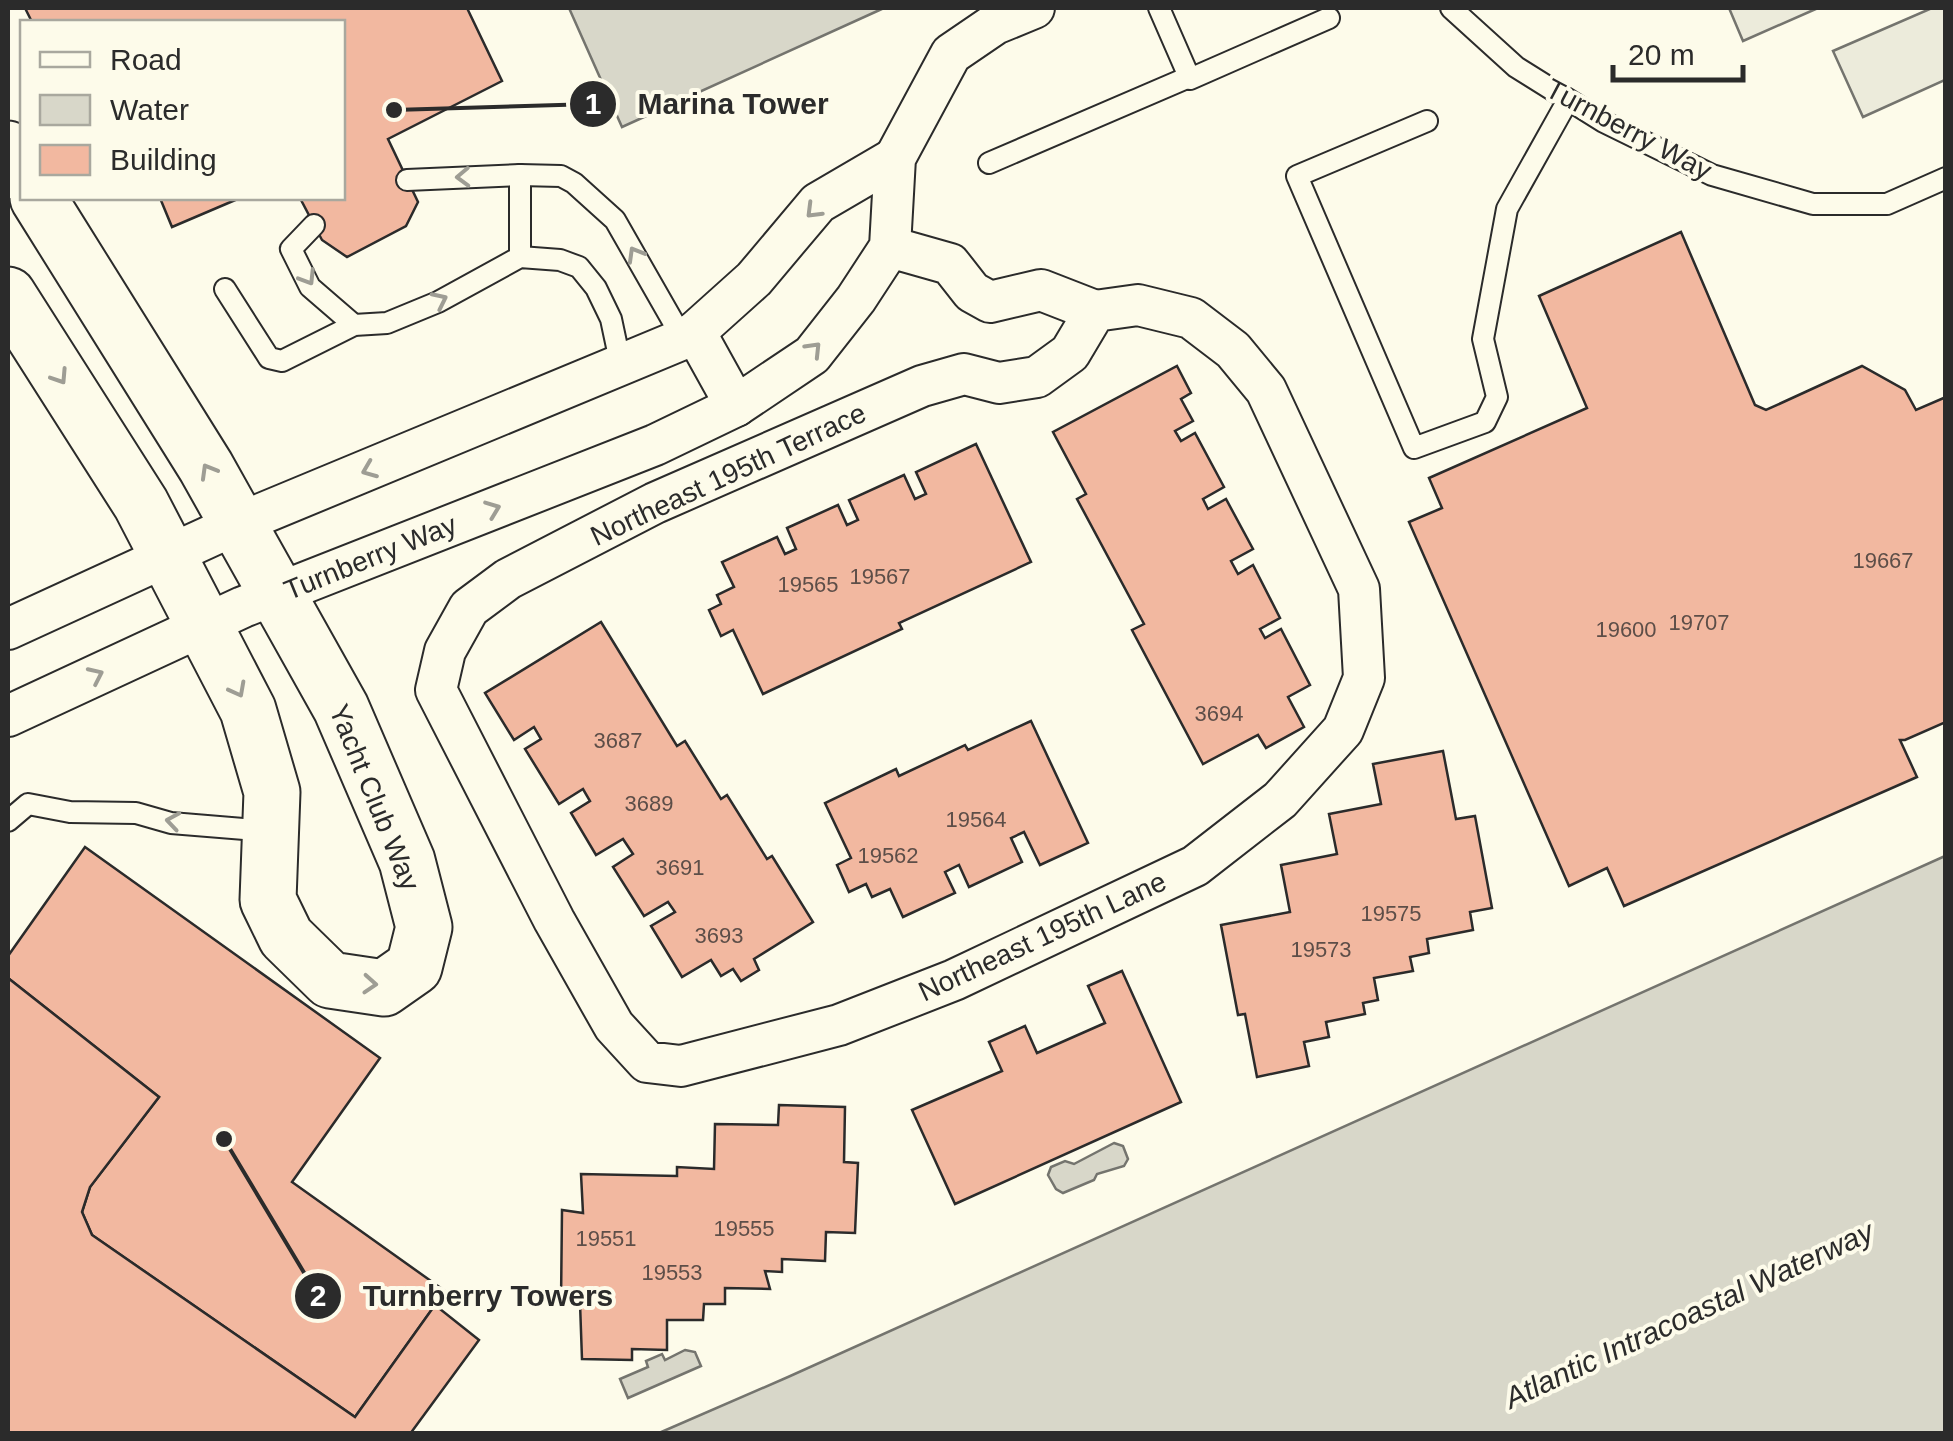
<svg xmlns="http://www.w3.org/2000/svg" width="1953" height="1441" viewBox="0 0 1953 1441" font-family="Arial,sans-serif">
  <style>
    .green { fill: #ecebdb; stroke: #74746e; stroke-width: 2.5 }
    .water { fill: #d8d7c9; stroke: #74746e; stroke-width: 2.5 }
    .building { fill: #f2b8a0; stroke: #2b2b2b; stroke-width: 2.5 }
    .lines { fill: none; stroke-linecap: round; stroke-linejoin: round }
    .lane-casing { stroke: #2b2b2b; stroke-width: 24 }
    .street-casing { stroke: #2b2b2b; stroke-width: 44 }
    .secondary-casing { stroke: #2b2b2b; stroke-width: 59 }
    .lane { stroke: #fdfbea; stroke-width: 20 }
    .street { stroke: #fdfbea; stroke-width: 40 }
    .secondary { stroke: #fdfbea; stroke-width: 55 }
    .oneway { stroke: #9e9d94 }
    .labels { text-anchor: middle; stroke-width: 8; stroke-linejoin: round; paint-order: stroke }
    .number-label { font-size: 22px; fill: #5d4e48 }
    .street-label { font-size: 28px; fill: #2b2b2b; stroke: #fdfbea }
    .water-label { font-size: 30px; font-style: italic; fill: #2b2b2b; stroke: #fdfbea }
    .leader { fill: none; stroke: #2b2b2b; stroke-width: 4 }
    .callout-dot { fill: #2b2b2b; stroke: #fdfbea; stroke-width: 4 }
    .mark-label { font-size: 30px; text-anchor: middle; font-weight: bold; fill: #fff }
    .callout-label { font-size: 30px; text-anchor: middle; font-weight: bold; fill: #2b2b2b; stroke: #fdfbea; stroke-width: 8; stroke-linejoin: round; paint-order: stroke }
  </style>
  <rect width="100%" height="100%" fill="#fdfbea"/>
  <g class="green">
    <path d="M1729,8H1818L1743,41Z"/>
    <path d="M1932,8H1945V80L1863,117L1833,51Z"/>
  </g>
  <g class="water">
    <path d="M569,8H884L622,127Z"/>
    <path d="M1945,856V1433H659L788,1377Z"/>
    <path d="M1114,1143L1123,1146L1128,1159L1124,1166L1097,1174L1094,1180L1063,1193L1056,1189L1048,1175L1051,1167L1065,1161L1074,1164Z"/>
    <path d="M685,1350L695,1352L701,1366L628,1398L620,1379L648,1367L646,1361L662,1354L665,1360Z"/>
  </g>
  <g class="building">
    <path d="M25,8H467L502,81L388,139L418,202L406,226L347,257L322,240L300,198H342V22H32Z"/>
    <path d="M160,198H240L172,227Z"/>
    <path d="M1681,232L1755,405L1766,410L1862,366L1905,390L1916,410L1946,397V722L1905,740H1900L1917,777L1624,906L1607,868L1569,886L1409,522L1442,508L1429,478L1587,408L1539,296Z"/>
    <path d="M1177,366L1191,393L1181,399L1193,421L1175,431L1181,441L1195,433L1224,487L1203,499L1208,509L1226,499L1253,549L1231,561L1238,574L1253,565L1280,618L1260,629L1265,638L1281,629L1310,685L1288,697L1304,727L1266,748L1258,735L1203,764L1132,630L1144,624L1077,499L1086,494L1053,432Z"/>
    <path d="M976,444L1031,562L899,623L902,629L763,694L733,630L721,636L709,610L721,604L717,595L734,587L722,562L777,537L785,554L796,549L787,528L838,505L847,525L858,520L849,500L904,475L915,499L926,494L916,472Z"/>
    <path d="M601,622L677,746L685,741L721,799L727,795L767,859L772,856L813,922L754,959L759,970L741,981L733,969L721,976L711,960L682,977L651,926L675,912L668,902L644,916L613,867L633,854L623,839L596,855L571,813L590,801L583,789L559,804L525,749L541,739L534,727L514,740L485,693Z"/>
    <path d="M1031,721L1088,843L1040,865L1024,832L1011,838L1022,862L969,887L959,865L945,872L955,893L903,917L890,889L872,897L866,884L849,892L837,865L851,858L825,803L896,769L899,776L965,745L968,750Z"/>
    <path d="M1443,751L1456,819L1475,816L1492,908L1470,912L1473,930L1427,939L1429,953L1410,957L1413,971L1374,978L1378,1000L1363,1003L1365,1014L1326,1022L1329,1037L1304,1042L1309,1066L1257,1077L1245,1014L1238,1015L1221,925L1290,912L1281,865L1337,854L1329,814L1381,804L1373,764Z"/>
    <path d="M85,847L380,1058L292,1182L445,1291L355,1417L92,1235L82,1212L90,1187L159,1097L8,978V956Z"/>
    <path d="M1122,971L1181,1102L955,1204L912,1110L1002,1071L989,1042L1025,1026L1037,1053L1105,1023L1088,986Z"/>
    <path d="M8,978L159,1097L90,1187L82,1212L92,1235L355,1417L435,1305L479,1340L410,1434H8Z"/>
    <path d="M779,1105L845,1107L844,1162L858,1163L855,1233L826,1232L825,1261L782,1259V1272L765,1271L770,1289L725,1288V1304H704L703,1320H667V1350L632,1349V1360L582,1359L580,1303H561L562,1210L583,1213L581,1174L677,1176V1167L714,1169L715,1124L778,1125Z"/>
  </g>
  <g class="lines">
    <defs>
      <g id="lane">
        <path d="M1159,8L1190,79L1329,18"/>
        <path d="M1451,8L1516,67L1604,122L1712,175L1813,204H1887L1946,178"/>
        <path d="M1427,121L1297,176L1414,448L1485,422L1497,397L1483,339L1507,209L1568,100"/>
        <path d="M989,163L1189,77"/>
        <path d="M520,175V257"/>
        <path d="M407,180L520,175L561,176L574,183L615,220L683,339"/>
        <path d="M314,225L291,249L310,287L354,325"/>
        <path d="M225,289L269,358L282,361L354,325L387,323L438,302L520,257L560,260L579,267L596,288L611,319L621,366"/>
        <path d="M8,821L28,804L70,812L136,813L171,823L268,831"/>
      </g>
      <g id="street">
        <path d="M890,247L950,264L972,292L990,302L1041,290L1095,311"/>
        <path d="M1138,305L1191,318L1233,350L1266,390L1359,589L1364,678L1343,730L1280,800L1195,866L954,980L839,1025L681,1066L647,1062L614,1026L554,920L436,690L445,651L469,608L508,579L655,503L922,386L964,374L999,383L1037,377L1070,353L1095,311Z"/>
        <path d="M695,332L736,406"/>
        <path d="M8,629L237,524L683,339L695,332L754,279L818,203L895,158"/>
        <path d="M8,716L243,607L655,445L736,406L812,355L856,299L890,247L895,158L951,54L995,24L1034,8"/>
      </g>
      <g id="secondary">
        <path d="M8,149L22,173"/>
        <path d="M8,295L141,504L248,710L272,792L268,900L286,937L330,980L384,988L414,967L424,927L407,861L341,708L206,467L38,198"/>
      </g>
    </defs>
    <use href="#lane" class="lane-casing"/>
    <use href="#street" class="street-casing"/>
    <use href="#secondary" class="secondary-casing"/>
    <use href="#lane" class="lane"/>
    <use href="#street" class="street"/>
    <use href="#secondary" class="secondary"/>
  </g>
  <defs><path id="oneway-chevron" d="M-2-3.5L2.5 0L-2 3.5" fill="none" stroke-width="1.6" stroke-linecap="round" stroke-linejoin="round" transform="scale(2.5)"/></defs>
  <g class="oneway">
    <use href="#oneway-chevron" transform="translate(463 177) rotate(178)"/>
    <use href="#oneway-chevron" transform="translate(813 211) rotate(135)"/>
    <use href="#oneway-chevron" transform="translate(635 254) rotate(-120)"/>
    <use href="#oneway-chevron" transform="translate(308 278) rotate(58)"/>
    <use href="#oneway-chevron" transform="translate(440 300) rotate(-26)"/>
    <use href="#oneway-chevron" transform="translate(814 349) rotate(-46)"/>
    <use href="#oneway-chevron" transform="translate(60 377) rotate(57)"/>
    <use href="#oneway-chevron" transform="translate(369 470) rotate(158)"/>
    <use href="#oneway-chevron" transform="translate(208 471) rotate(-120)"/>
    <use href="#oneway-chevron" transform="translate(493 509) rotate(-21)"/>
    <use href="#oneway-chevron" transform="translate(96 675) rotate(-25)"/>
    <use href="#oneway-chevron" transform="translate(238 690) rotate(62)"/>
    <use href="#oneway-chevron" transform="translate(173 821) rotate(-171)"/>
    <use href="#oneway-chevron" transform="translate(370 984) rotate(4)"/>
  </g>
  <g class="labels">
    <g class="number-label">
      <text x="1883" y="568">19667</text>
      <text x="880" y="584">19567</text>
      <text x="808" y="592">19565</text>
      <text x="1699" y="630">19707</text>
      <text x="1626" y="637">19600</text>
      <text x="1219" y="721">3694</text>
      <text x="618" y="748">3687</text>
      <text x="649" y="811">3689</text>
      <text x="976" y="827">19564</text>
      <text x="888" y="863">19562</text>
      <text x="680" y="875">3691</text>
      <text x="1391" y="921">19575</text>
      <text x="719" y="943">3693</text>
      <text x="1321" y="957">19573</text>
      <text x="744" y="1236">19555</text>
      <text x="606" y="1246">19551</text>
      <text x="672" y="1280">19553</text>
    </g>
    <g class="street-label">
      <text transform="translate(1629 129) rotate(28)" y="10">Turnberry Way</text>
      <text transform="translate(728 474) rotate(-25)" y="10">Northeast 195th Terrace</text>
      <text transform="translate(370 557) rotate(-22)" y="10">Turnberry Way</text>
      <text transform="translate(375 797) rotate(68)" y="10">Yacht Club Way</text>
      <text transform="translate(1042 936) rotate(-25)" y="10">Northeast 195th Lane</text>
    </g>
    <g class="water-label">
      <text transform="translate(1689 1315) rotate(-25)" y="10">Atlantic Intracoastal Waterway</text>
    </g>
  </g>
  <path class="leader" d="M394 110L593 104M224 1139L318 1296"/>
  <g class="callout-dot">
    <circle cx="394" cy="110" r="10"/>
    <circle cx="224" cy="1139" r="10"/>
    <circle cx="593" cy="104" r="25"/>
    <circle cx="318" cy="1296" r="25"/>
  </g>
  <g class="mark-label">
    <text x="593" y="114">1</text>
    <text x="318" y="1306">2</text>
  </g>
  <g class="callout-label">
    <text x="733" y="114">Marina Tower</text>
    <text x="488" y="1306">Turnberry Towers</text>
  </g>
  <rect width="1953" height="1441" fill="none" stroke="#2b2b2b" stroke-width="20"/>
  <rect x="20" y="20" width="325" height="180" fill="#fdfbea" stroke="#a9a89e" stroke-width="2.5"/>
  <rect x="40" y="52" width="50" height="15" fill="#fdfbea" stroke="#a9a89e" stroke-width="2.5"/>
  <text x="110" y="70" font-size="30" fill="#2b2b2b">Road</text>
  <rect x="40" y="95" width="50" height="30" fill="#d8d7c9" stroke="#a9a89e" stroke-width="2.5"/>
  <text x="110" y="120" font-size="30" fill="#2b2b2b">Water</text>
  <rect x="40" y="145" width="50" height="30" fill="#f2b8a0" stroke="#a9a89e" stroke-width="2.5"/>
  <text x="110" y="170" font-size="30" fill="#2b2b2b">Building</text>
  <path d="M1613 65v15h130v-15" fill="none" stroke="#2b2b2b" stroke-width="5"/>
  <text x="1628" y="65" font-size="30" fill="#2b2b2b" stroke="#fdfbea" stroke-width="8" paint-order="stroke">20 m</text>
</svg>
